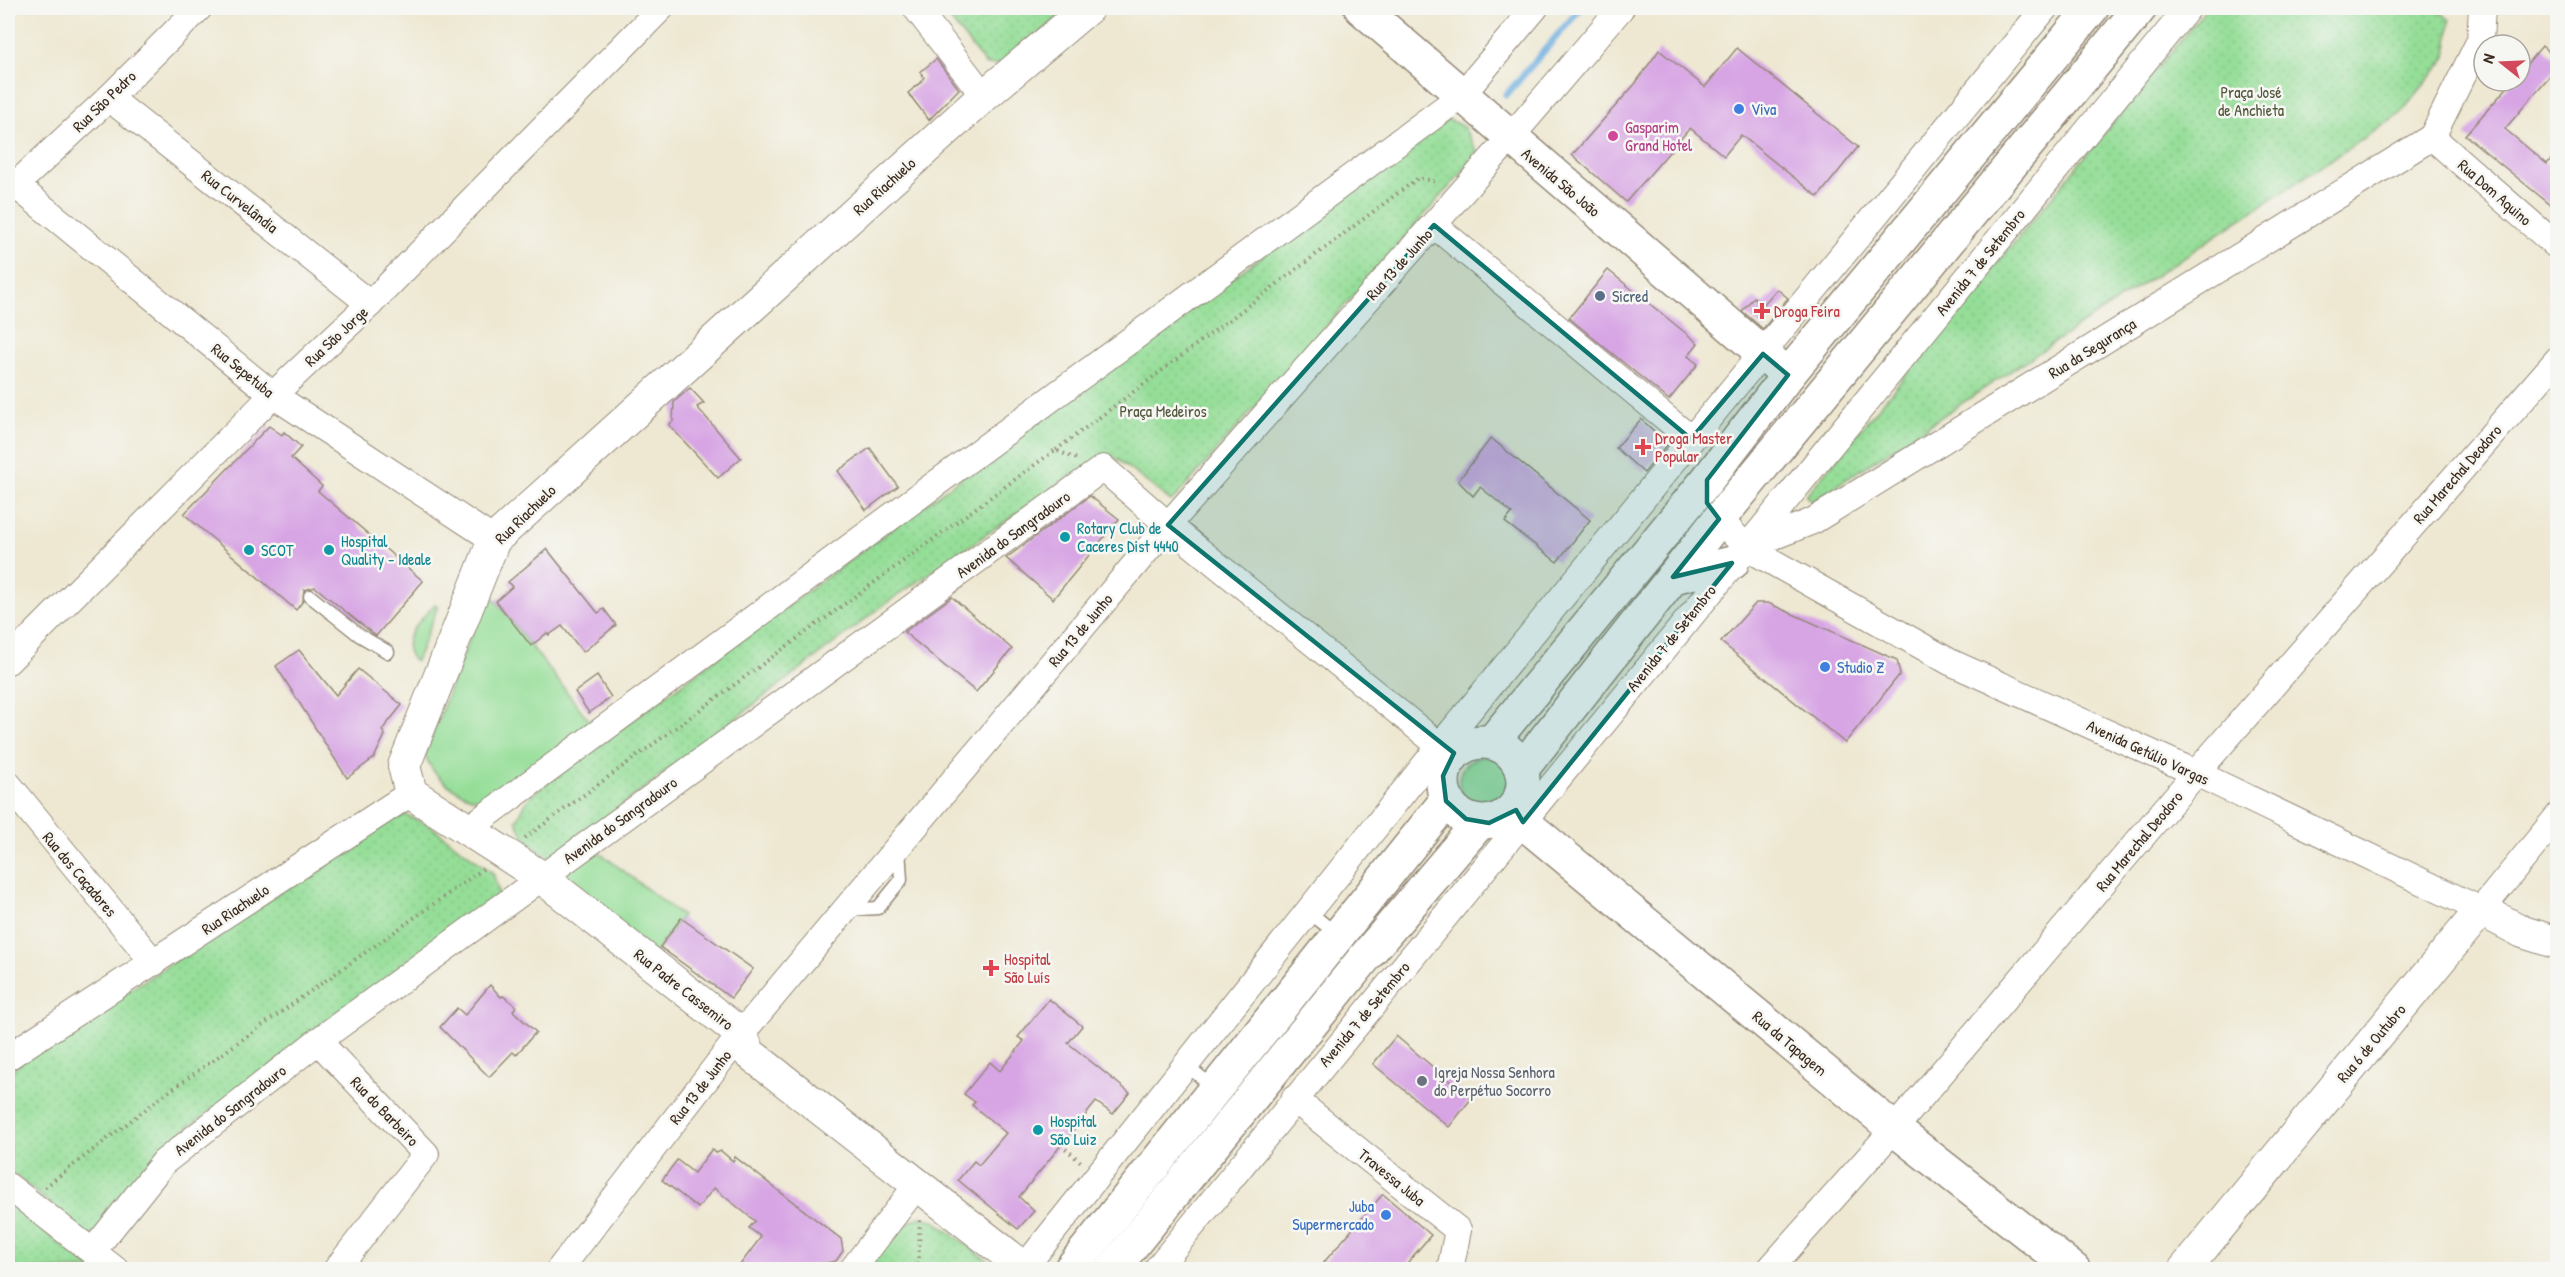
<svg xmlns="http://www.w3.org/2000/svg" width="2565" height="1277" viewBox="0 0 2565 1277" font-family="'Patrick Hand',sans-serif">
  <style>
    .grass { fill: #95de98; stroke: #68845b; stroke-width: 1.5 }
    .park { fill: url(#park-dots); stroke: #68845b; stroke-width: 1.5 }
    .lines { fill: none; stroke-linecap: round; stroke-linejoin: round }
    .stream { stroke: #69acde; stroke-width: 7 }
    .building { fill: #d7a4e4 }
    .service-casing { stroke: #948978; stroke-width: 15 }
    .minor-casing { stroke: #948978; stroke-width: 28 }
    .tertiary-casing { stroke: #948978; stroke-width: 34 }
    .secondary-casing { stroke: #948978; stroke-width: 36 }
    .path { stroke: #948978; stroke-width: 4; stroke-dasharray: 1.5 4.5; stroke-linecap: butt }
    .service { stroke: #fff; stroke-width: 12 }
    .minor { stroke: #fff; stroke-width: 26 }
    .tertiary { stroke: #fff; stroke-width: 32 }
    .secondary { stroke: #fff; stroke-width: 33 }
    .marked { fill: #0f766e; fill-opacity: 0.2; stroke: #0f766e; stroke-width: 4.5; stroke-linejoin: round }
    .shop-dot { fill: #3f7fe0; stroke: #f6f6f2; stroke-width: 2 }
    .hotel-dot { fill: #d1479c; stroke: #f6f6f2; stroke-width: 2 }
    .service-dot { fill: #5c6f8a; stroke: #f6f6f2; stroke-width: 2 }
    .health-dot { fill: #e0444e; stroke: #f6f6f2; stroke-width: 2 }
    .culture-dot { fill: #0f9aa8; stroke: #f6f6f2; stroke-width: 2 }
    .worship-dot { fill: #6b7280; stroke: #f6f6f2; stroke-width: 2 }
    .labels { text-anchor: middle; stroke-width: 5; stroke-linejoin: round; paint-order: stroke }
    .park-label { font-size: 16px; fill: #52573c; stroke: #f6f6f2 }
    .street-label { font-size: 16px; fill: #3b2a1e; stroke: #f6f6f2 }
    .shop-label { font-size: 16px; fill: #366cbe; stroke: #f6f6f2; text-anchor: start }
    .hotel-label { font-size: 16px; fill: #b23c85; stroke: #f6f6f2; text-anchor: start }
    .service-label { font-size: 16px; fill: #4e5e75; stroke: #f6f6f2; text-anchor: start }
    .health-label { font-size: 16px; fill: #be3a42; stroke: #f6f6f2; text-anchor: start }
    .culture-label { font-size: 16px; fill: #0d838f; stroke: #f6f6f2; text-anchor: start }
    .worship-label { font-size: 16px; fill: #5b616d; stroke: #f6f6f2; text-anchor: start }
  </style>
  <defs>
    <pattern id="park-dots" width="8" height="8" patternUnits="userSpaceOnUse" patternTransform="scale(1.5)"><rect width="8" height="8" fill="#95de98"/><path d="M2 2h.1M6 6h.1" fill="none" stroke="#81bf83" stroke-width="1.8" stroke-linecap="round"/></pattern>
  </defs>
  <rect width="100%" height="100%" fill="#f6f6f2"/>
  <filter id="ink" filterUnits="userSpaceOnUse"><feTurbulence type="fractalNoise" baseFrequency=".0167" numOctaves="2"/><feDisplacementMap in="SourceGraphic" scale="12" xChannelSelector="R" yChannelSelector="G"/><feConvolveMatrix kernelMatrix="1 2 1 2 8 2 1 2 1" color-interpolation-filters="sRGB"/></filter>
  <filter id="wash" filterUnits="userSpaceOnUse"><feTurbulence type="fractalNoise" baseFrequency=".008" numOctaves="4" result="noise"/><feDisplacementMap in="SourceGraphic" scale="24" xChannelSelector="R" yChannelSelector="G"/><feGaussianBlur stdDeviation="1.35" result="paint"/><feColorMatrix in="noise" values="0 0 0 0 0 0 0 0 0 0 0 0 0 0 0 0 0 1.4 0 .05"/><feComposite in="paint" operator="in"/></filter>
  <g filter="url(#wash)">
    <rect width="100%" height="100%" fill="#eee8d2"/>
    <g class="grass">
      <path d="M488,591L592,724L493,796L481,801C456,792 433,780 425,754Z"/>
      <path d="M435,604L438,606L416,661L413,660C396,638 421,621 435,604Z"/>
      <circle cx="1484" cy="782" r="25"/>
      <path d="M595,849L682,916L654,954L565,880L566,871Z"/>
    </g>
    <g class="park">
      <path d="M941,8H1068L1005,64L986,65Z"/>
      <path d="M2207,8H2436L2450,20L2447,57L2399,115L1812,502L1806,496Z"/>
      <path d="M1448,119L1464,127L1478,154L1176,497L1171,501L1113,456L1106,457L1071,476L888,602L553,858C536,852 523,837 516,821L530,796Z"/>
      <path d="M405,815L429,825L493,873L500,897L498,900L167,1143L147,1164L94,1236L86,1234L10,1171L8,1075L27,1057L393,819Z"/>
      <path d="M8,1204L93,1269H8Z"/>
      <path d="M920,1217L933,1220L999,1269L864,1270L897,1228Z"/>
    </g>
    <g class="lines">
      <path class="stream" d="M1506,95L1581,8"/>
    </g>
    <g id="blocks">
      <g class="building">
        <path d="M2542,46L2558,60V66L2505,129L2547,164L2558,151V211L2465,135L2513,81H2520V72Z"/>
        <path d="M1737,48L1858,147L1818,197L1741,135L1724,156L1690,128L1626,202L1572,155L1635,84L1659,50L1705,87Z"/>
        <path d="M936,59L959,89L929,120L908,93L921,82L924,77L920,72Z"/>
        <path d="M1608,270L1698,343L1688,356L1698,364L1669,400L1569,318Z"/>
        <path d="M1777,289L1788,298L1763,329L1742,311L1754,297L1763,305Z"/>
        <path d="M690,388L704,403L697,407L741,458L718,478L669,425L673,421L674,402Z"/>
        <path d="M1641,419L1668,444L1644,473L1616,448Z"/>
        <path d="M269,426L282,435L284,432L301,447L291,458L322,486L318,491L423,581L376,636L315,587L304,590L303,601L296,610L184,514Z"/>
        <path d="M1491,438L1590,520L1557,562L1505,522L1512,513L1480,487L1473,496L1458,481Z"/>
        <path d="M870,448L898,486L866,510L838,471Z"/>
        <path d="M1090,496L1119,519L1053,599L1006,558Z"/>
        <path d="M547,549L598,613L604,609L616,625L583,652L562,626L549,635L547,633L531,646L496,601L512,587L508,582Z"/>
        <path d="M952,597L1012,649L976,692L904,632Z"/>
        <path d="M1756,603H1768L1897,660L1900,674L1845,743L1721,642Z"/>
        <path d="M299,650L336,695L358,669L402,705L382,730L385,735L374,758L347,778L276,666Z"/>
        <path d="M597,676L611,697L589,713L575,692Z"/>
        <path d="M681,918L753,969L731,998L660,947Z"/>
        <path d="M490,985L501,997L503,996L516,1006L513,1011L536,1032L516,1055L513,1052L489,1077L440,1027L457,1008L465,1015Z"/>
        <path d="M1049,999L1082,1026L1068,1043L1130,1093L1113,1114L1096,1102L1019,1197L1034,1211L1018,1229L958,1180L974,1161L979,1165L1006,1133L972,1105L975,1102L964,1094L990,1062L1000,1071L1024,1041L1018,1037Z"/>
        <path d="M1396,1036L1471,1099L1449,1127L1373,1064Z"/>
        <path d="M712,1149L716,1153L721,1151L733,1161L735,1157L841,1239L843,1251L836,1261L793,1269H737L761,1237L749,1228L755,1221L714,1188L698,1208L662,1180L677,1160L694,1173Z"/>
        <path d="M1383,1194L1431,1235L1402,1269H1318Z"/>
      </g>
    </g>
  </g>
  <g filter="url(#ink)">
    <use href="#blocks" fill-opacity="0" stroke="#948978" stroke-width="1.5"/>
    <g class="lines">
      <defs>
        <g id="service">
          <path d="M310,596L359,635L388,652"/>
          <path d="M846,910L878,908L901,880L899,849"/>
          <path d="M1309,912L1338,935"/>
          <path d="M1187,1066L1216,1089"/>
        </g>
        <g id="minor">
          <path d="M916,8L984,96"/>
          <path d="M109,98L370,304"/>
          <path d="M2432,137L2558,247"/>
          <path d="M2432,137L2480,40L2482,8"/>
          <path d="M8,179L273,395L494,540"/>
          <path d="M8,192L109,98L199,8"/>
          <path d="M1434,225L1691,439"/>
          <path d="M1719,519L1746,547L1950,662L2196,773L2481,910L2558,816"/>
          <path d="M1749,546L1813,521L2432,137"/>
          <path d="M8,661L273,395L370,304L661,8"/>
          <path d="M8,784L154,963"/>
          <path d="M468,829L1461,96L1535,8"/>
          <path d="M318,1041L426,1154L336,1270"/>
          <path d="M8,1057L411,793"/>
          <path d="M1294,1099L1458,1230L1450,1270"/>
          <path d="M8,1186L116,1270"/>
          <path d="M93,1251L164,1162L318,1041L1103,468L1168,525L1440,746L1454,753"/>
          <path d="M1024,1268L1440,746L2045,8"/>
          <path d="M559,1270L741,1034L1168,525L1510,138L1621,8"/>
          <path d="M852,1270L917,1185"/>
          <path d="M1156,1270L2188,8"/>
          <path d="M1769,1270L1894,1129L2196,773L2558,359"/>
        </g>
        <g id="tertiary">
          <path d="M1027,1270L749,1053L741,1034L541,877L411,793L404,766L494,540L984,96L1088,8"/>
          <path d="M2184,1270L2481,910L2523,932L2558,943"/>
        </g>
        <g id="secondary">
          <path d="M1361,8L1788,375"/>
          <path d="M1673,577L1732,563"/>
          <circle cx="1483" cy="782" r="40"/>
          <path d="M1492,742L1707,480L1788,375L2092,8"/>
          <path d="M1521,770L1719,519L2140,8"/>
          <path d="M1514,808L1523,822L1894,1129L2074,1270"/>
          <path d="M1070,1270L1446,801"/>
          <path d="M1112,1270L1366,956L1479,823"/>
        </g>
      </defs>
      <use href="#service" class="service-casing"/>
      <use href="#minor" class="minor-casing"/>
      <use href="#tertiary" class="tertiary-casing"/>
      <use href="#secondary" class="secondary-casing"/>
      <g class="path">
        <path d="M1056,450L1418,178L1439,182"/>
        <path d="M525,838L1055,450L1077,459"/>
        <path d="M1061,1145L1081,1162"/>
        <path d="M45,1187L164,1095L483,869"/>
        <path d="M918,1270L920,1219"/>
      </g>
      <use href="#service" class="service"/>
      <use href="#minor" class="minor"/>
      <use href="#tertiary" class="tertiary"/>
      <use href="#secondary" class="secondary"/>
    </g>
  </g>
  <path class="marked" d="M1434,225L1691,439L1763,354L1788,375L1707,480V503L1719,519L1673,577L1732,563L1523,822L1516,810L1489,823L1466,819L1446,801L1443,776L1454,753L1168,525Z"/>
  <g class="shop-dot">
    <circle cx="1739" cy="109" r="6"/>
    <circle cx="1825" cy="667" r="6"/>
    <circle cx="1386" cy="1215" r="6"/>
  </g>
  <circle class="hotel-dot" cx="1613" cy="136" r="6"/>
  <circle class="service-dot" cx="1600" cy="296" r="6"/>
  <g class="health-dot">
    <path d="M1759 302h6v6h6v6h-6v6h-6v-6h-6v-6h6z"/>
    <path d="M1640 438h6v6h6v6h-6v6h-6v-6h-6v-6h6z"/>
    <path d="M988 959h6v6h6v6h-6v6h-6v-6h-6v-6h6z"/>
  </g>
  <g class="culture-dot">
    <circle cx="1065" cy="537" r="6"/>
    <circle cx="249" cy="550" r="6"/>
    <circle cx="329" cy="550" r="6"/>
    <circle cx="1038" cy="1130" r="6"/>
  </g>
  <circle class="worship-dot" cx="1422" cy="1081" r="6"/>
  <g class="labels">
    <g class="park-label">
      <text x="2251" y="98">Praça José<tspan x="2251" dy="18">de Anchieta</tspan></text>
      <text x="1163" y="417">Praça Medeiros</text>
    </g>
    <g class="street-label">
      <text transform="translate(104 101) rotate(-44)" y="6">Rua São Pedro</text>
      <text transform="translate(1561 182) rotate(40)" y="6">Avenida São João</text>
      <text transform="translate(884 186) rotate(-42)" y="6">Rua Riachuelo</text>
      <text transform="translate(2495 192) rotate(41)" y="6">Rua Dom Aquino</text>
      <text transform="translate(240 201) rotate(38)" y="6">Rua Curvelândia</text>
      <text transform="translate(1980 262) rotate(-51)" y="6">Avenida 7 de Setembro</text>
      <text transform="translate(1399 264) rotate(-48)" y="6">Rua 13 de Junho</text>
      <text transform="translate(336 336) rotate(-43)" y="6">Rua São Jorge</text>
      <text transform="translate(2092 348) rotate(-32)" y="6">Rua da Segurança</text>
      <text transform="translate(243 370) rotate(39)" y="6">Rua Sepetuba</text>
      <text transform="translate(2457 474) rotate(-49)" y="6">Rua Marechal Deodoro</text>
      <text transform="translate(525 514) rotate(-44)" y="6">Rua Riachuelo</text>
      <text transform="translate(1013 534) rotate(-36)" y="6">Avenida do Sangradouro</text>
      <text transform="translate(1080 630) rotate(-50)" y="6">Rua 13 de Junho</text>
      <text transform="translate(1671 638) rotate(-51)" y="6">Avenida 7 de Setembro</text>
      <text transform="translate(2148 752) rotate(25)" y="6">Avenida Getúlio Vargas</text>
      <text transform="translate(620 820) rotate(-36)" y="6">Avenida do Sangradouro</text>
      <text transform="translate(2139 841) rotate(-50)" y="6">Rua Marechal Deodoro</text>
      <text transform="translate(80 874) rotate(50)" y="6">Rua dos Caçadores</text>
      <text transform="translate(235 909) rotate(-34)" y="6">Rua Riachuelo</text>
      <text transform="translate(684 989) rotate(38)" y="6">Rua Padre Cassemiro</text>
      <text transform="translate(1364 1014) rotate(-50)" y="6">Avenida 7 de Setembro</text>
      <text transform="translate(1790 1043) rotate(40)" y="6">Rua da Tapagem</text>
      <text transform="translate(2371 1043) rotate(-50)" y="6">Rua 6 de Outubro</text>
      <text transform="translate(700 1087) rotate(-52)" y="6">Rua 13 de Junho</text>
      <text transform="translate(230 1110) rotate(-38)" y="6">Avenida do Sangradouro</text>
      <text transform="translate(385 1111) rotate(46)" y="6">Rua do Barbeiro</text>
      <text transform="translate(1392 1177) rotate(39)" y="6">Travessa Juba</text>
    </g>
    <g class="shop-label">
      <text x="1751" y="115">Viva</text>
      <text x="1837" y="673">Studio Z</text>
      <text x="1374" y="1212" text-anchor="end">Juba<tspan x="1374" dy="18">Supermercado</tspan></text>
    </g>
    <g class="hotel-label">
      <text x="1625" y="133">Gasparim<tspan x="1625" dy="18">Grand Hotel</tspan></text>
    </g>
    <g class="service-label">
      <text x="1612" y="302">Sicred</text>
    </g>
    <g class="health-label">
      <text x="1774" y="317">Droga Feira</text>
      <text x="1655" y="444">Droga Master<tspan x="1655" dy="18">Popular</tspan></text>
      <text x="1004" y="965">Hospital<tspan x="1004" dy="18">São Luís</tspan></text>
    </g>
    <g class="culture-label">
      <text x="1077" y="534">Rotary Club de<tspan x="1077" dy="18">Caceres Dist 4440</tspan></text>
      <text x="341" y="547">Hospital<tspan x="341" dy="18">Quality - Ideale</tspan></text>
      <text x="261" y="556">SCOT</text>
      <text x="1050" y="1127">Hospital<tspan x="1050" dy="18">São Luiz</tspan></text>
    </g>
    <g class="worship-label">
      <text x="1434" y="1078">Igreja Nossa Senhora<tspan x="1434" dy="18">do Perpétuo Socorro</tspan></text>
    </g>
  </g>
  <rect width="2565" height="1277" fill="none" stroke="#f6f6f2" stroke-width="30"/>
  <g transform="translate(2502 63) rotate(288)"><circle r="28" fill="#f6f6f2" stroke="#aba49d" stroke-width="1.5"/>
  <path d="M0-4.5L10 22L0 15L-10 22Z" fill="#d1495b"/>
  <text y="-9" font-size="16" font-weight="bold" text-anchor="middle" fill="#3b2a1e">N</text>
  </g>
</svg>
